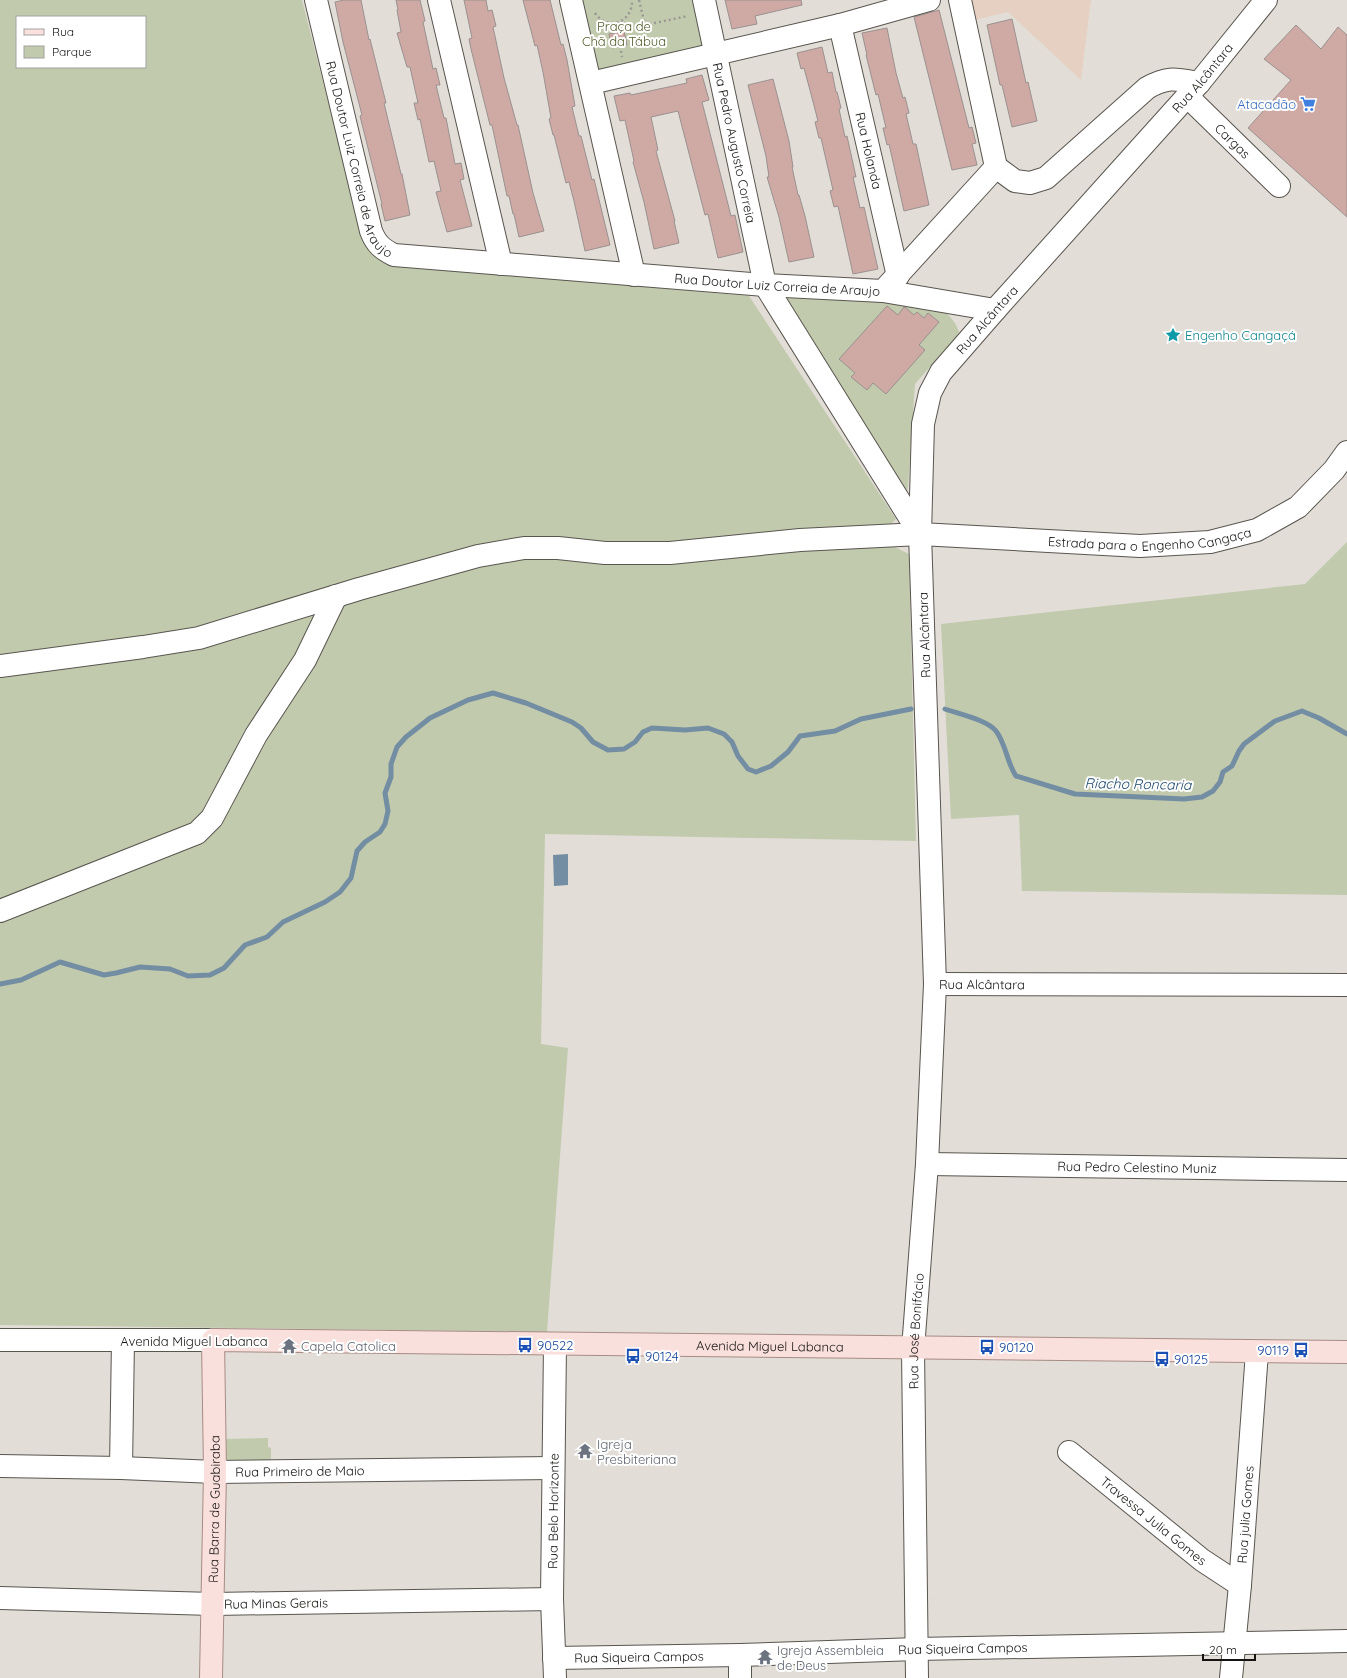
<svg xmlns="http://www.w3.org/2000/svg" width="1347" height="1678" viewBox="0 0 1347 1678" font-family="Quicksand,sans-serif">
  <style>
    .education { fill: #e5d0c2 }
    .green { fill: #c2caae; fill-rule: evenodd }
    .water { fill: #738da3 }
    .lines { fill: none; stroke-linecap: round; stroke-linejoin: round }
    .stream { stroke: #738da3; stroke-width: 5 }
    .building { fill: #cfaaa5; stroke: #9a9190 }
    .minor-casing { stroke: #59554f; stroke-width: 24 }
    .major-casing { stroke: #a78b85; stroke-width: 24 }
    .path { stroke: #9b9893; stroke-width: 2.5; stroke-dasharray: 2 3; stroke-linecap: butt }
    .minor { stroke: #fff; stroke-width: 22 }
    .major { stroke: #fae0dc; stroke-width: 22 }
    .labels { text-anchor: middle; stroke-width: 4; stroke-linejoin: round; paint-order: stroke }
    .park-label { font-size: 13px; fill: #505c29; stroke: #fff }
    .street-label { font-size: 13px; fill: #151311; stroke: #fff }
    .shop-label { font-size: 13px; fill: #366cbe; stroke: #fff; text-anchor: end }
    .culture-label { font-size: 13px; fill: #0d838f; stroke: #fff; text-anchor: start }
    .transit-label { font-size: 13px; fill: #164399; stroke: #fff; text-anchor: start }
    .worship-label { font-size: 13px; fill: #5b616d; stroke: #fff; text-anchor: start }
    .water-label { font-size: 14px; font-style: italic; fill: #204c6e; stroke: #fff }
  </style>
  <rect width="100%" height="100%" fill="#e2ded7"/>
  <path class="education" d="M971,0H1091L1081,80L1008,12L975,20Z"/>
  <g class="green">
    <path d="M0,0H302L361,230L396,265L749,296L896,519L886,529L891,545L909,554L916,841L545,834L541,1044L568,1048L547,1332L0,1325ZM17,17H145V67H17Z"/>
    <path d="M582,0H692L703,49L599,73Z"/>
    <path d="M776,295L883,301L944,311C951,317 956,323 959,332L957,336L915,384L908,487L906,493Z"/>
    <path d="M1347,542V895L1022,891L1019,815L951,819L941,624L1305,584Z"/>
    <path d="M268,1438V1447L271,1448V1460L226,1461L225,1439Z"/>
  </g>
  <path class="water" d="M568,854V885L554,886L553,855Z"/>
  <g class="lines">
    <g class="stream">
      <path d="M945,709C959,714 987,720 996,731C1006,744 1007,763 1016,776L1075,794L1184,799L1202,797L1213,791L1220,782L1223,772L1232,766L1239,751L1244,744L1275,721L1302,711L1319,718L1347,734"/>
      <path d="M0,984L21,980L60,962L104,975L116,973L140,967L170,969L188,976L210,975L224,968L245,945L267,937L283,922L325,902L340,892L351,878L357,851L365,842L380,832L385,824L388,811L385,793L391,777V764L397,747L406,737L430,718L468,700L493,693L526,703L572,722L581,728L593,742L608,750L624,749L635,742L643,732L652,728L685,730L708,728L724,734L732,742L738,756L748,769L756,772L771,766L788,752L800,736L835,731L861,719L911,709"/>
    </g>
  </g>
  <g class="building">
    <path d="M344,0H361L369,40L370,39L386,103H384L401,174H402L410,215L385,221L381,204H382L360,116L362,115L343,42L335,2Z"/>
    <path d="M396,0H420L425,21L423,22L433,69L436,68L440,85H436L444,118H446L455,164L461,163L464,179L460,180L472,226L447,232L436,192L441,191L434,161L429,162L420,119L418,120L414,103H418L410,67H407L397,33L401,32L397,10H398Z"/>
    <path d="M464,0H486L488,11L492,10L496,26L493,27L504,78L517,125H518L533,193L544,231L519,237L514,214H513L509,196H507L492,125H490L471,49L469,39L472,38Z"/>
    <path d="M523,0H550L561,45L563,44L567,60L575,106L572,107L579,136H581L592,180L594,179L610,245L585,251L574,201L569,182L566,183L554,135H553L549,119L551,118L543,72L537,45L535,46Z"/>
    <path d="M725,0H801L802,5L755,16L757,24L732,29Z"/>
    <path d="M939,10L969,128L972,127L976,143L972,144L977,165L952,170L914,17Z"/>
    <path d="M1012,19L1026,83L1028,82L1037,121L1012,127L1002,85H1000L987,25Z"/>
    <path d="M1296,25L1321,49L1338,27L1347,35V217L1248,128L1291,80L1264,59Z"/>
    <path d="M887,28L896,73L903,98L905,97L909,113L906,114L913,144H916L929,205L904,211L889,144L887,145L883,128H886L878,94L876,95L866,55H867L862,33Z"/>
    <path d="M624,31L627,45L612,48L609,34Z"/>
    <path d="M822,47L828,73L832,72L836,92H837L841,108L839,109L845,137L847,136L856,177H853L860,208L864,207L878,269L853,274L838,206L834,207L830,191L833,190L821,138H819L815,122L818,121L811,94L804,68L801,69L797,53Z"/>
    <path d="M702,75L709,100L702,102L731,216L735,215L743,252L718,258L708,214L705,215L678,111L651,117L658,150L656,151L675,221H674L679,243L654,249L644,202L633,162L634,161L625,120L620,121L614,96L630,93L631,95L687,83L686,79Z"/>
    <path d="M773,79L789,141L793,167H792L798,195H799L805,216L814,257L789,262L779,217L767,177H769L766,156L748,85Z"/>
    <path d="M887,306L898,315L904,307L906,308L914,315L917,312L924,318L928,313L939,322L919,345L925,350L886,394L873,383L867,390L851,377L855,373L839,359Z"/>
  </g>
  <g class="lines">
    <defs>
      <g id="minor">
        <path id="s1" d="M316,0L371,231C376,244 382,249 394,255L765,285L883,291L996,167L960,0"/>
        <path d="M439,0L501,264"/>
        <path d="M571,0L634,275"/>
        <path id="s2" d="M704,0L765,285L920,534"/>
        <path id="s3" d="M840,25L898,276"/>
        <path d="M591,83L840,25L929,0"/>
        <path id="s4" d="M1187,96L1279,186"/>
        <path d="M996,167L1015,181L1030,183L1046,178L1147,88C1168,76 1176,79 1199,83"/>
        <path d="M883,291L995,310"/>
        <path id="s5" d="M0,666L143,647L199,638L359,589L478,556L524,548H558L605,553H670L800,540L920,534L1140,546L1210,542L1257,530L1298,507L1334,470L1347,452"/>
        <path d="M0,911L197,833L212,818L256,735L305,660L336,596"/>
        <path id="s6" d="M935,984L1347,985"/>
        <path id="s7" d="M927,1164L1347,1170"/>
        <path d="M0,1340H213"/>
        <path id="s8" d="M1069,1452L1202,1560L1240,1585"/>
        <path id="s9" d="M0,1466L121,1468L215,1472L553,1468"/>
        <path d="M121,1468L123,1340"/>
        <path id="s10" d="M0,1598L213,1604L552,1599"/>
        <path id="s11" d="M554,1658L740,1655L917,1649L1347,1641"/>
        <path id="s12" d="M555,1678L552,1599L555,1344"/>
        <path d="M740,1678V1655"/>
        <path id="s13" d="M917,1678L913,1349L927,1164L935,984L920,534L923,424L930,393L941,372L995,310L1199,83L1266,0"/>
        <path id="s14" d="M1231,1678L1240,1585L1257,1352"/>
      </g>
      <g id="major">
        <path id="s15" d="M211,1678L215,1472L213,1340L1347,1352"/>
      </g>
    </defs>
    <use href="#minor" class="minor-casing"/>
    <use href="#major" class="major-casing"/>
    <g class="path">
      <path d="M639,0L645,25L688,16"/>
      <path d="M595,13C608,32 633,22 632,0"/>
      <path d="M620,46L622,57"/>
    </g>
    <use href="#minor" class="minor"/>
    <use href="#major" class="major"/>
  </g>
  <defs>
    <symbol id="supermarket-bare" viewBox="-9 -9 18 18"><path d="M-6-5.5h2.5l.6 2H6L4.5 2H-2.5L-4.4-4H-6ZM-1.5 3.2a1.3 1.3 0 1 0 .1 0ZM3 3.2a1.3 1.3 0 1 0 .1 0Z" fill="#3f7fe0" stroke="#fff" stroke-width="2.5" paint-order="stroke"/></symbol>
    <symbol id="sight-bare" viewBox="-9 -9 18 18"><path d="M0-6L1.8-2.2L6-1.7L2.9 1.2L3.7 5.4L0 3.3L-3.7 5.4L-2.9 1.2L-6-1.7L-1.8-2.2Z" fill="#0f9aa8" stroke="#fff" stroke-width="2.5" paint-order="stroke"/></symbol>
    <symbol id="bus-bare" viewBox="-9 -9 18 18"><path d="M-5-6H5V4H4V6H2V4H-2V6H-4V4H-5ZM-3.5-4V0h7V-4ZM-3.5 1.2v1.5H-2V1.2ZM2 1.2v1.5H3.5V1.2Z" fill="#1a4fb4" stroke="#fff" stroke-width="2.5" paint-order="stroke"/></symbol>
    <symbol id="temple-bare" viewBox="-9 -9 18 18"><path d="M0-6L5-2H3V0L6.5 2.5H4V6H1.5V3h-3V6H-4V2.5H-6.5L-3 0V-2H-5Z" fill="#6b7280" stroke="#fff" stroke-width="2.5" paint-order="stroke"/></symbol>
  </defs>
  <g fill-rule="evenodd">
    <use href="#supermarket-bare" x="1297" y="93" width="22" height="22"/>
    <use href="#sight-bare" x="1162" y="324" width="22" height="22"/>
    <use href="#bus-bare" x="514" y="1334" width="22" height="22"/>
    <use href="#temple-bare" x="278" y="1335" width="22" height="22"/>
    <use href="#bus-bare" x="976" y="1336" width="22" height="22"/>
    <use href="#bus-bare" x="1290" y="1339" width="22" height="22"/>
    <use href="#bus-bare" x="622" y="1345" width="22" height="22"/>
    <use href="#bus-bare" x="1151" y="1348" width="22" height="22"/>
    <use href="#temple-bare" x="574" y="1440" width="22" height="22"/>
    <use href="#temple-bare" x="754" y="1646" width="22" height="22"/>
  </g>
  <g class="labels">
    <g class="park-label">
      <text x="624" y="31">Praça de<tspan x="624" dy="15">Chã da Tábua</tspan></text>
    </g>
    <g class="street-label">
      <text dy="5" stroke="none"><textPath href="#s13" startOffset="1704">Rua Alcântara</textPath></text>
      <text dy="5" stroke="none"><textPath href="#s4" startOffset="64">Cargas</textPath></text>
      <text dy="5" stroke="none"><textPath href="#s2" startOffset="146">Rua Pedro Augusto Correia</textPath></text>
      <text dy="5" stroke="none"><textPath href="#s3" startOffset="129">Rua Holanda</textPath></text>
      <text dy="5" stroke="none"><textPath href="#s1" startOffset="166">Rua Doutor Luiz Correia de Araujo</textPath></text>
      <text dy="5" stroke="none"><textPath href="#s1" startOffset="656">Rua Doutor Luiz Correia de Araujo</textPath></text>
      <text dy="5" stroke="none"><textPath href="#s13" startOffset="1380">Rua Alcântara</textPath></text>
      <text dy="5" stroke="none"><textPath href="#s5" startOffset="1166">Estrada para o Engenho Cangaça</textPath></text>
      <text transform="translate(924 635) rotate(-92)" y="5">Rua Alcântara</text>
      <text dy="5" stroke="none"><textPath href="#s6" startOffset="47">Rua Alcântara</textPath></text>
      <text dy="5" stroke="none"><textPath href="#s7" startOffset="210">Rua Pedro Celestino Muniz</textPath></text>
      <text dy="5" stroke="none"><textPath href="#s13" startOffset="347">Rua José Bonifácio</textPath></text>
      <text x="194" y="1346">Avenida Miguel Labanca</text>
      <text dy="5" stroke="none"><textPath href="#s15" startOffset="895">Avenida Miguel Labanca</textPath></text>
      <text dy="5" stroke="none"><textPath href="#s9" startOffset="300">Rua Primeiro de Maio</textPath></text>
      <text dy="5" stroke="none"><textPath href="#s15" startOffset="169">Rua Barra de Guabiraba</textPath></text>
      <text dy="5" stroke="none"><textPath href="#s12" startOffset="167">Rua Belo Horizonte</textPath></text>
      <text dy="5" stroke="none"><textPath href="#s14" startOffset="164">Rua julia Gomes</textPath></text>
      <text dy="5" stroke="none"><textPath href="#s8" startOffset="109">Travessa Julia Gomes</textPath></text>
      <text dy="5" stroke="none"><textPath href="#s10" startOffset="276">Rua Minas Gerais</textPath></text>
      <text dy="5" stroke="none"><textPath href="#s11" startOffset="409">Rua Siqueira Campos</textPath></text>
      <text dy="5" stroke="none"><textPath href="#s11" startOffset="85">Rua Siqueira Campos</textPath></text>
    </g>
    <g class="shop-label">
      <text x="1296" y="109">Atacadão</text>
    </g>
    <g class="culture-label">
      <text x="1185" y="340">Engenho Cangaçá</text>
    </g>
    <g class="transit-label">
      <text x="537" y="1350">90522</text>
      <text x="999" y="1352">90120</text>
      <text x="1289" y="1355" text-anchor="end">90119</text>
      <text x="645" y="1361">90124</text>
      <text x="1174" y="1364">90125</text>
    </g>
    <g class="worship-label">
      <text x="301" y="1351">Capela Catolica</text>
      <text x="597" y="1449">Igreja<tspan x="597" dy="15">Presbiteriana</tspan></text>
      <text x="777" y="1655">Igreja Assembleia<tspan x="777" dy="15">de Deus</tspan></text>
    </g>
    <g class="water-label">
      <text transform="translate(1138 784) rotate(1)" y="5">Riacho Roncaria</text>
    </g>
  </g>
  <rect x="16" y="16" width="130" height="52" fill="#ffffff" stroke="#a1a1a0"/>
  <rect x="24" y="29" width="20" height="6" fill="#fae0dc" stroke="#a1a1a0"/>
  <text x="52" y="36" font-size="12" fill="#151311">Rua</text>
  <rect x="24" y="46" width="20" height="12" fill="#c2caae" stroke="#a1a1a0"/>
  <text x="52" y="56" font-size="12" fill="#151311">Parque</text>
  <path d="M1203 1654v6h52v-6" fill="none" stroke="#151311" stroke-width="2"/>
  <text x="1209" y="1654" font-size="12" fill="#151311" stroke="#ffffff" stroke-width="3" paint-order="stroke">20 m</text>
</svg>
